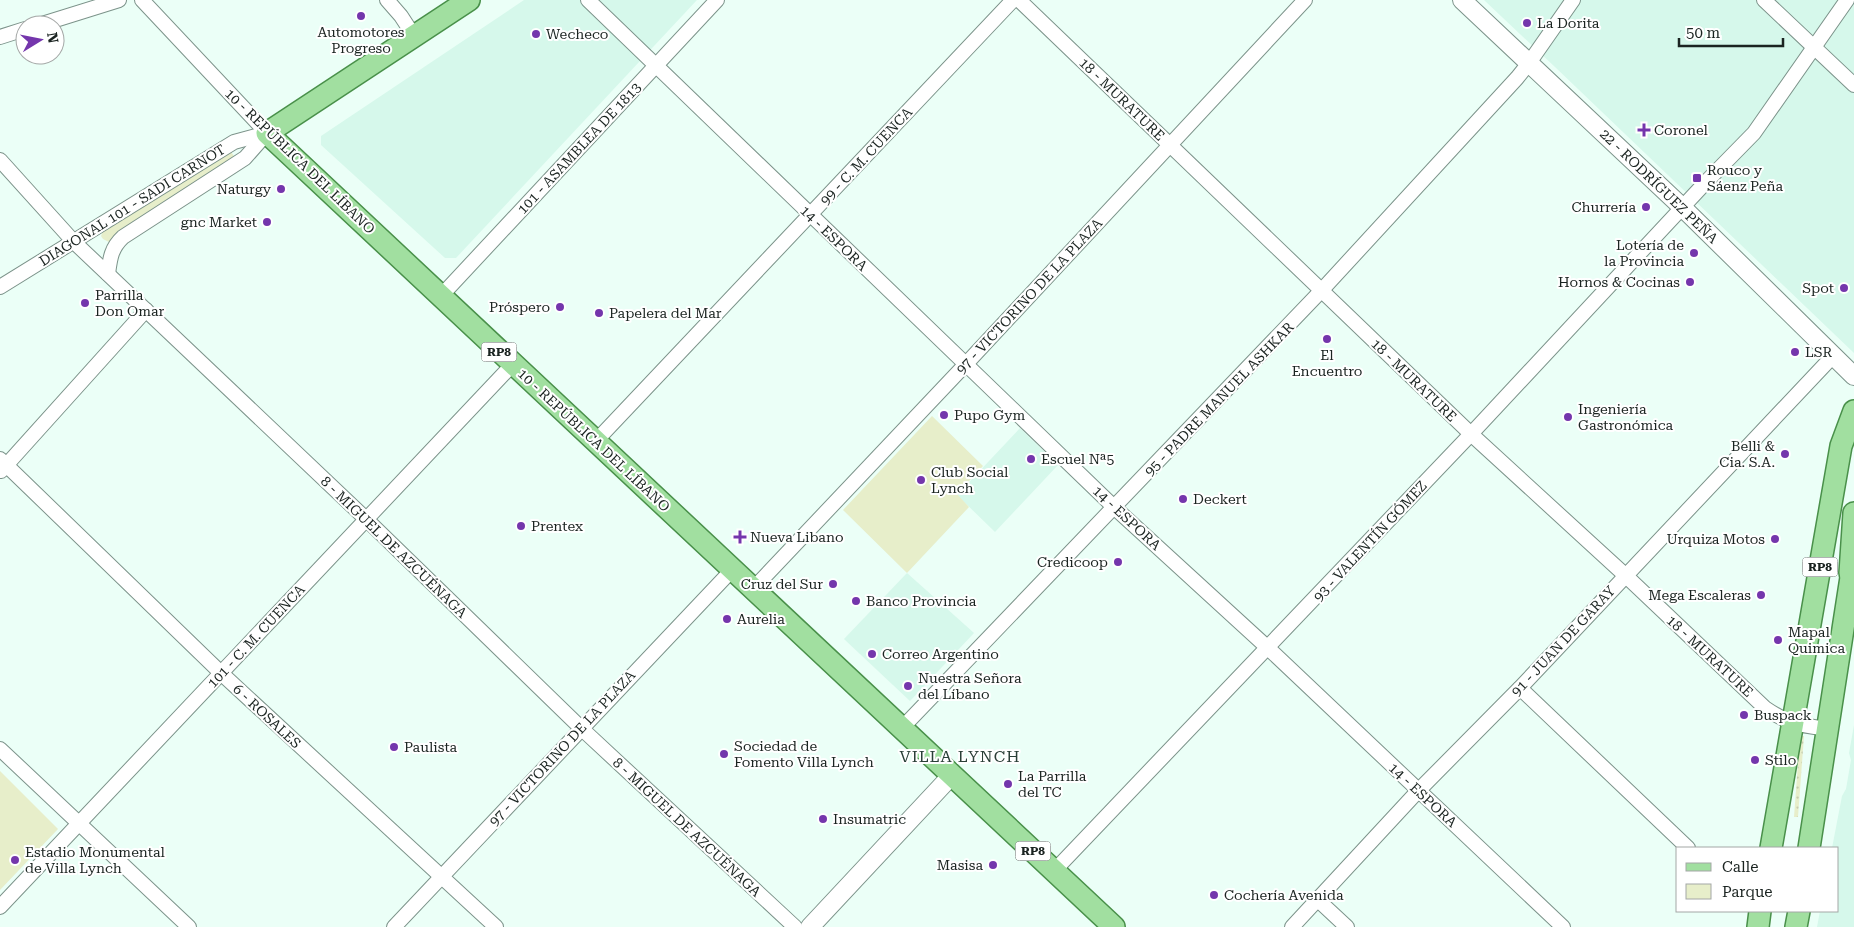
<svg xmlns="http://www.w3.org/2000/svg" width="1854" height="927" viewBox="0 0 1854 927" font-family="'Roboto Serif',serif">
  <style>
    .built { fill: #d6f8eb }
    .grass { fill: url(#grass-dots) }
    .green { fill: #e7eeca }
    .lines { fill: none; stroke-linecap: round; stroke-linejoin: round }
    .minor-casing { stroke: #7c938a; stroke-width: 16 }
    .tertiary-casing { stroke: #7c938a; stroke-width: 20 }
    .primary-casing { stroke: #49904a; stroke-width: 24 }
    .minor { stroke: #fff; stroke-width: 14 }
    .tertiary { stroke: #fff; stroke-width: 18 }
    .primary { stroke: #a1dfa0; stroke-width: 21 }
    .poi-dot { fill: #7436ac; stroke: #fff; stroke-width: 2 }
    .labels { text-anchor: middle; stroke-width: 4; stroke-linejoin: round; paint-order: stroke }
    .shield { fill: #fff; stroke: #5f6664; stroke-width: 1 }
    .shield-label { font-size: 12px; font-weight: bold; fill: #1b2421 }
    .poi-label { font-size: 14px; fill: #1b2421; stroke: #fff; text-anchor: start }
    .street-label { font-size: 14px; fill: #1b2421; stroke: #fff }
    .quarter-label { font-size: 16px; letter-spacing: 1px; fill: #2a3f37; stroke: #fff }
  </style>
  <defs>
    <pattern id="grass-dots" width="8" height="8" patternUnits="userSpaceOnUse" patternTransform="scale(1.25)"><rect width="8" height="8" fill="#e7eeca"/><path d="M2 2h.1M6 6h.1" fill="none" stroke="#c6ccad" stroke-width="1.8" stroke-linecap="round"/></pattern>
  </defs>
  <rect width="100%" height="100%" fill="#ebfff7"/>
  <g class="built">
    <path d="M524,0H697L456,258H445L321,145V136Z"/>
    <path d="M1484,0H1854V353L1555,67Z"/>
    <path d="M1020,428L1058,465L995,532L957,495Z"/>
    <path d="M907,573L974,633L910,701L844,639Z"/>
    <path d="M1854,725V927H1817L1820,911H1838V848H1832L1842,796L1846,789L1851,760L1849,753Z"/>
  </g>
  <path class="grass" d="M1800,736H1804L1798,817H1794Z"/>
  <g class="green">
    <path d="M225,151L231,152L234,156L233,161L109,242L103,239L101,236L104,229Z"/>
    <path d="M932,416L983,466L957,494L969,507L907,573L843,510Z"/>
    <path d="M0,771L58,829L0,890Z"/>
  </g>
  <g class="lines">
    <defs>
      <g id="minor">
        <path d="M142,0L267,133"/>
        <path d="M387,0L401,16L414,36"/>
        <path d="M588,0L1115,508L1268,648L1563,927"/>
        <path d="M1019,0L1471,434L1625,575L1765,708C1790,725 1799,725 1828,729"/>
        <path d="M1764,0L1854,85"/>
        <path d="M39,25L119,0"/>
        <path d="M0,37L25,29"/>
        <path d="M0,160L74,242L366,519L581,728L795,927"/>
        <path d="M108,274C110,259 111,248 123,237L245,158L267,133"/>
        <path d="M0,287L234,142L267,133"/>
        <path d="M441,296L717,0"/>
        <path d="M595,442L1013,0"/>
        <path d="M0,459L221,673L496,927"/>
        <path d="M1,471L146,310"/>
        <path d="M752,590L965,365L1305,0"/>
        <path d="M1520,688L1688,848"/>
        <path d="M902,728L1321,291L1517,78L1529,63L1573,0"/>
        <path d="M0,749L189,927"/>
        <path d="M1054,871L1471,434L1706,182L1754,133L1847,0"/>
        <path d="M1318,900L1347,927"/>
        <path d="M0,907L513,364"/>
        <path d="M394,927L732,570"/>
        <path d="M1292,927L1418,791L1520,688L1834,355"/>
      </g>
      <g id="tertiary">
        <path d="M1462,0L1683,208L1854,376"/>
        <path d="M810,927L952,775"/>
      </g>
      <g id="primary">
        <path d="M469,0L267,133L1114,927"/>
        <path d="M1850,573L1854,513"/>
        <path d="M1771,848L1841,446L1854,411"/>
        <path d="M1809,848L1854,558"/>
        <path d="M1758,927L1760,911"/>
        <path d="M1796,927L1799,911"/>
      </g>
    </defs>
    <use href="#minor" class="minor-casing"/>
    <use href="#tertiary" class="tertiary-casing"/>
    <use href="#primary" class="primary-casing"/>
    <use href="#minor" class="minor"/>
    <use href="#tertiary" class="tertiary"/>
    <use href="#primary" class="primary"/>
  </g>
  <g class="poi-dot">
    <circle cx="361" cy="16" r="5"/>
    <circle cx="1527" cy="23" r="5"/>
    <circle cx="536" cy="34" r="5"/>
    <path d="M1641.5 122.5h5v5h5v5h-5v5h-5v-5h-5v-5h5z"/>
    <rect x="1692" y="173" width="10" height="10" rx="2.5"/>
    <circle cx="281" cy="189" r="5"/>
    <circle cx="1646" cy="207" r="5"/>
    <circle cx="267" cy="222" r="5"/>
    <circle cx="1694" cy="253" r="5"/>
    <circle cx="1690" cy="282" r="5"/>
    <circle cx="1844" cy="288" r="5"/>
    <circle cx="85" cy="303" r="5"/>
    <circle cx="560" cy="307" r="5"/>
    <circle cx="599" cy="313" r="5"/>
    <circle cx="1327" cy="339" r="5"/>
    <circle cx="1795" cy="352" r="5"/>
    <circle cx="944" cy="415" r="5"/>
    <circle cx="1568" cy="417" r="5"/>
    <circle cx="1785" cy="454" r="5"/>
    <circle cx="1031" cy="459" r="5"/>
    <circle cx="921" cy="480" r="5"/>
    <circle cx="1183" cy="499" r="5"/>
    <circle cx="521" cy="526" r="5"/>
    <path d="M737.5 529.5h5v5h5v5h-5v5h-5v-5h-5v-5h5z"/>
    <circle cx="1775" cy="539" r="5"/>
    <circle cx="1118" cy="562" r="5"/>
    <circle cx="833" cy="584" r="5"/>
    <circle cx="1761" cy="595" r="5"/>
    <circle cx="856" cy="601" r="5"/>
    <circle cx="727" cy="619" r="5"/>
    <circle cx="1778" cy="640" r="5"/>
    <circle cx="872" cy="654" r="5"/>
    <circle cx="908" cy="686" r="5"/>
    <circle cx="1744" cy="715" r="5"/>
    <circle cx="394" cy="747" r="5"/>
    <circle cx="724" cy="754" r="5"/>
    <circle cx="1755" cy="760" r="5"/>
    <circle cx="1008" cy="784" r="5"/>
    <circle cx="823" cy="819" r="5"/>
    <circle cx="15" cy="860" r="5"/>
    <circle cx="993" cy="865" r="5"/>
    <circle cx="1214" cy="895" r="5"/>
  </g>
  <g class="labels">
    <g class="shield">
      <rect x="481.5" y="342.5" width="35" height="19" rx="4"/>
      <rect x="1802.5" y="557.5" width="35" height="19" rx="4"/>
      <rect x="1015.5" y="841.5" width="35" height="19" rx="4"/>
    </g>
    <g class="shield-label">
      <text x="499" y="356">RP8</text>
      <text x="1820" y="571">RP8</text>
      <text x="1033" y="855">RP8</text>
    </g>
    <g class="poi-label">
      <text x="1537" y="28">La Dorita</text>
      <text x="361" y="37" text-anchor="middle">Automotores<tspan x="361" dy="16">Progreso</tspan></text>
      <text x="546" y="39">Wecheco</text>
      <text x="1654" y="135">Coronel</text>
      <text x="1707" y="175">Rouco y<tspan x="1707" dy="16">Sáenz Peña</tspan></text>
      <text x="271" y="194" text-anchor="end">Naturgy</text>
      <text x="1636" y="212" text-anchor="end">Churrería</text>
      <text x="257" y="227" text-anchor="end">gnc Market</text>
      <text x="1684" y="250" text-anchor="end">Lotería de<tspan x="1684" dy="16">la Provincia</tspan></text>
      <text x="1680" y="287" text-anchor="end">Hornos &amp; Cocinas</text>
      <text x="1834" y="293" text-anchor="end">Spot</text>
      <text x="95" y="300">Parrilla<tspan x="95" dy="16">Don Omar</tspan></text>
      <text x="550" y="312" text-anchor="end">Próspero</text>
      <text x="609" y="318">Papelera del Mar</text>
      <text x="1805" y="357">LSR</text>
      <text x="1327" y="360" text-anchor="middle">El<tspan x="1327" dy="16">Encuentro</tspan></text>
      <text x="1578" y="414">Ingeniería<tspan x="1578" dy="16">Gastronómica</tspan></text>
      <text x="954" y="420">Pupo Gym</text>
      <text x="1775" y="451" text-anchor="end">Belli &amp;<tspan x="1775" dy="16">Cia. S.A.</tspan></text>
      <text x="1041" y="464">Escuel Nª5</text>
      <text x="931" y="477">Club Social<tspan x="931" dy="16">Lynch</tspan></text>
      <text x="1193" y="504">Deckert</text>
      <text x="531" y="531">Prentex</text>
      <text x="750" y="542">Nueva Libano</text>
      <text x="1765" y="544" text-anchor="end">Urquiza Motos</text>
      <text x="1108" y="567" text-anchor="end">Credicoop</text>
      <text x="823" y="589" text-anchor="end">Cruz del Sur</text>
      <text x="1751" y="600" text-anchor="end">Mega Escaleras</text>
      <text x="866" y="606">Banco Provincia</text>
      <text x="737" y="624">Aurelia</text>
      <text x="1788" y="637">Mapal<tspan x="1788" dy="16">Quimica</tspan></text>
      <text x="882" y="659">Correo Argentino</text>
      <text x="918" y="683">Nuestra Señora<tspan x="918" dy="16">del Líbano</tspan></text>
      <text x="1754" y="720">Buspack</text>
      <text x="734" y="751">Sociedad de<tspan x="734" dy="16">Fomento Villa Lynch</tspan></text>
      <text x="404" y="752">Paulista</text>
      <text x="1765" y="765">Stilo</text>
      <text x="1018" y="781">La Parrilla<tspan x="1018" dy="16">del TC</tspan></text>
      <text x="833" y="824">Insumatric</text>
      <text x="25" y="857">Estadio Monumental<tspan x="25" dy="16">de Villa Lynch</tspan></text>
      <text x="983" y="870" text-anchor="end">Masisa</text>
      <text x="1224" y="900">Cochería Avenida</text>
    </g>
    <g class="street-label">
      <text transform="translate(1122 99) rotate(44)" y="5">18 - MURATURE</text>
      <text transform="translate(579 148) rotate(-47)" y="5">101 - ASAMBLEA DE 1813</text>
      <text transform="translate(866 156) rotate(-47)" y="5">99 - C. M. CUENCA</text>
      <text transform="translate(300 161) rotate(44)" y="5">10 - REPÚBLICA DEL LÍBANO</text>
      <text transform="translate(1659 186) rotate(44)" y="5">22 - RODRÍGUEZ PEÑA</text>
      <text transform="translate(132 205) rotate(-32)" y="5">DIAGONAL 101 - SADI CARNOT</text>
      <text transform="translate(834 238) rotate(44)" y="5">14 - ESPORA</text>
      <text transform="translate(1029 296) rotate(-47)" y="5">97 - VICTORINO DE LA PLAZA</text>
      <text transform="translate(1414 380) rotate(44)" y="5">18 - MURATURE</text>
      <text transform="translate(1219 399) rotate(-46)" y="5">95 - PADRE MANUEL ASHKAR</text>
      <text transform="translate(594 440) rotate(43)" y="5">10 - REPÚBLICA DEL LÍBANO</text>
      <text transform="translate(1127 518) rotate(43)" y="5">14 - ESPORA</text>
      <text transform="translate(1370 541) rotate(-47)" y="5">93 - VALENTÍN GÓMEZ</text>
      <text transform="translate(394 547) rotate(44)" y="5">8 - MIGUEL DE AZCUÉNAGA</text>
      <text transform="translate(256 636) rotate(-47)" y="5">101 - C. M. CUENCA</text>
      <text transform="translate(1563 641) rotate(-47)" y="5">91 - JUAN DE GARAY</text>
      <text transform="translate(1710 656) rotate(43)" y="5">18 - MURATURE</text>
      <text transform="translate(267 716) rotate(43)" y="5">6 - ROSALES</text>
      <text transform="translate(562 748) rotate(-47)" y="5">97 - VICTORINO DE LA PLAZA</text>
      <text transform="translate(1423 795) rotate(43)" y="5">14 - ESPORA</text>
      <text transform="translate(687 827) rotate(43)" y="5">8 - MIGUEL DE AZCUÉNAGA</text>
    </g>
    <g class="quarter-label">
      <text x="960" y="762">VILLA LYNCH</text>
    </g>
  </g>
  <rect x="1676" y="847" width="162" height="65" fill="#ffffff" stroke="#a4a7a6"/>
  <rect x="1686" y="863" width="25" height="8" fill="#a1dfa0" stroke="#a4a7a6"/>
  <text x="1722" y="872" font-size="15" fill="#1b2421">Calle</text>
  <rect x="1686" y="884" width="25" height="15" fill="#e7eeca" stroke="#a4a7a6"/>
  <text x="1722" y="897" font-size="15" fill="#1b2421">Parque</text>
  <g transform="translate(40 40) rotate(80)"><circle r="24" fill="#ffffff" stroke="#a4a7a6"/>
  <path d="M0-4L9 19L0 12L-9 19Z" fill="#7436ac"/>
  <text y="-8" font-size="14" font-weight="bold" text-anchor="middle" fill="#1b2421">N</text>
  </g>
  <path d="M1679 38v8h104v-8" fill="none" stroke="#1b2421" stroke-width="2.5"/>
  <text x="1686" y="38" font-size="15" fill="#1b2421" stroke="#ffffff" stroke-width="4" paint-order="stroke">50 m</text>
</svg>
